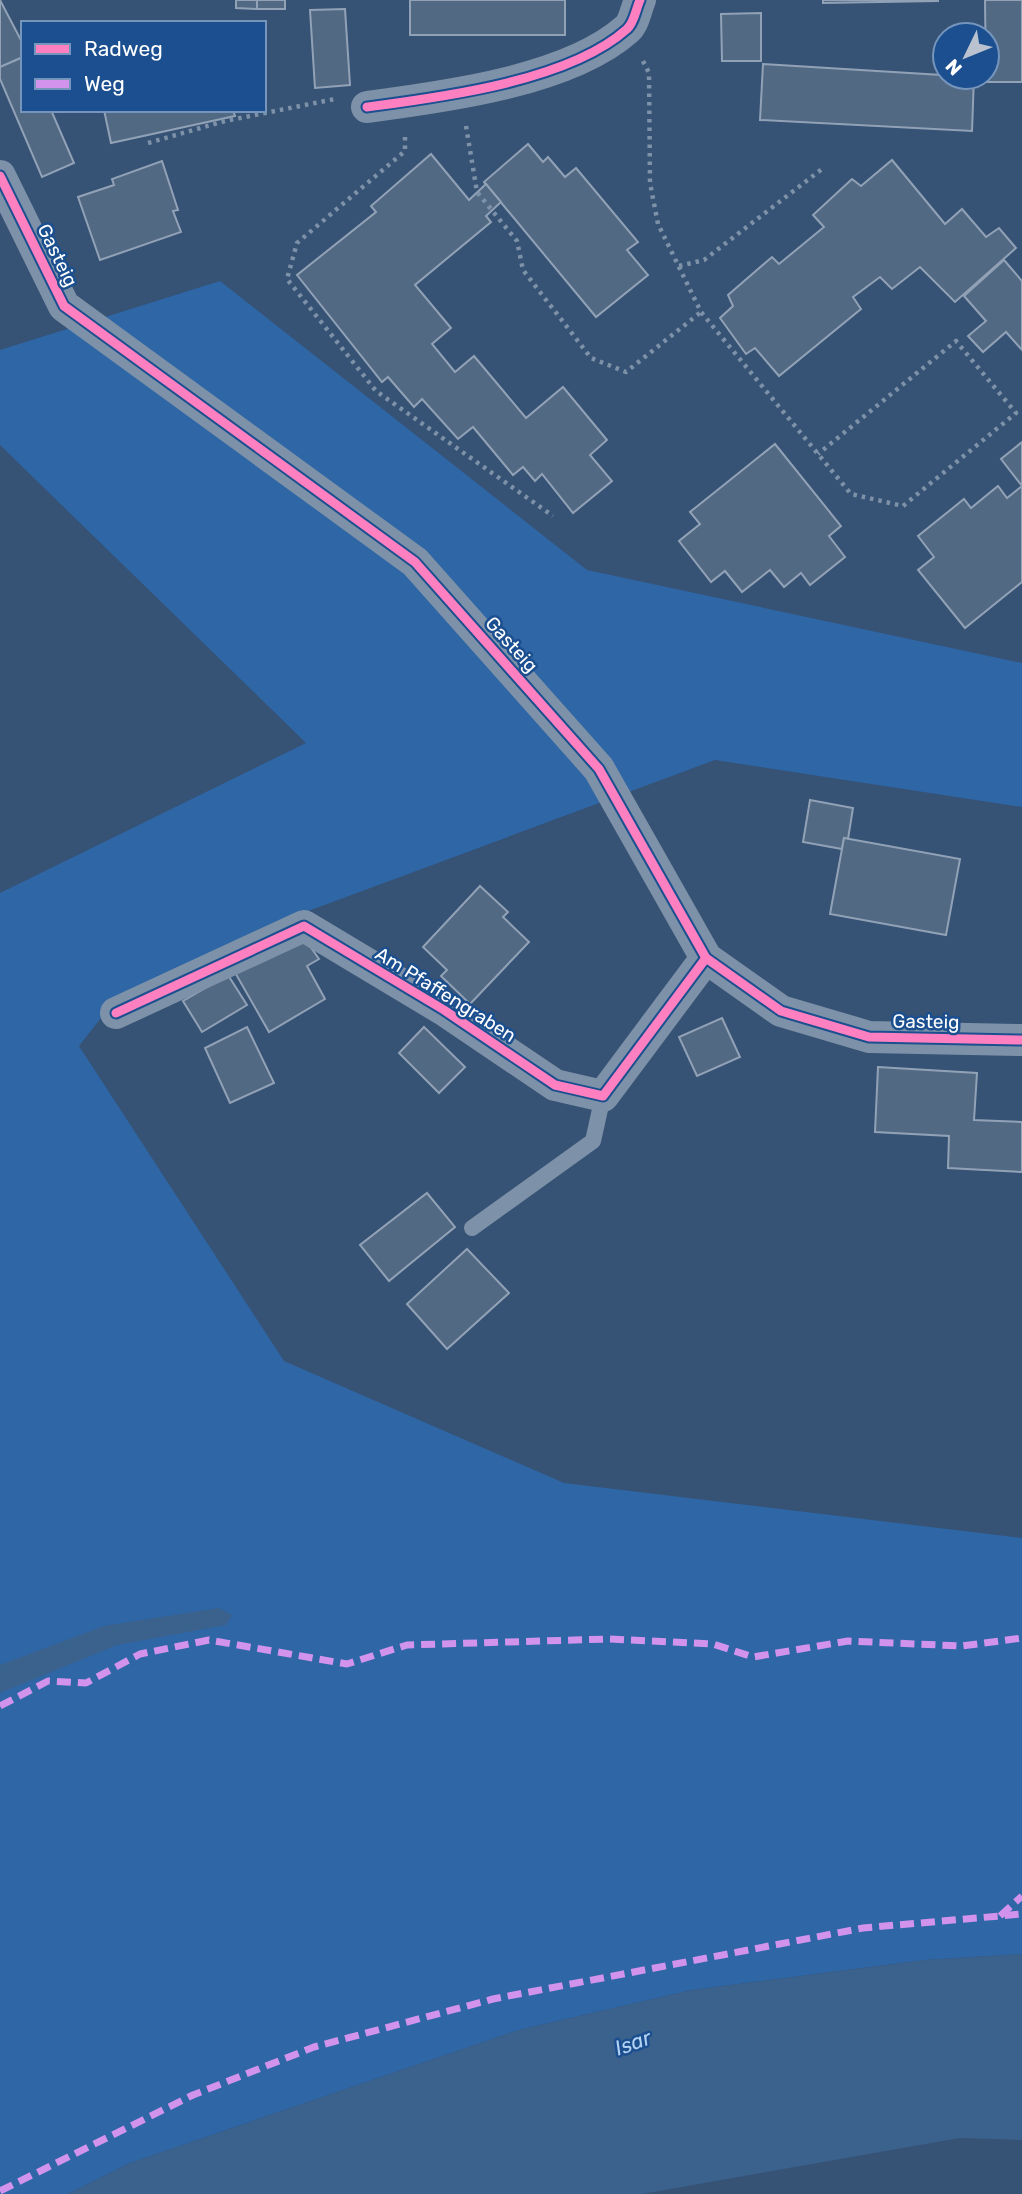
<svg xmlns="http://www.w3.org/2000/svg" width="1022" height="2194" viewBox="0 0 1022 2194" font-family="Rubik,sans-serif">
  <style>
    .green { fill: #2f66a5 }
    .water { fill: #3b618d }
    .building { fill: #526984; stroke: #92a2b6; stroke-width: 2 }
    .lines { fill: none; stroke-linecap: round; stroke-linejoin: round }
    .path { stroke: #7d92a8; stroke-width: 4.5; stroke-dasharray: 3.5 5; stroke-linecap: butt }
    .service { stroke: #7d92a8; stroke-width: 16 }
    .minor { stroke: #7d92a8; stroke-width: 32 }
    .quiet { stroke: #d193ec; stroke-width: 7; stroke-dasharray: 14 7; stroke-linecap: butt }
    .cycleway-casing { stroke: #1b4f8f; stroke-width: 13 }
    .cycleway { stroke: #ff80c0; stroke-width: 9 }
    .labels { text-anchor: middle; stroke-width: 5; stroke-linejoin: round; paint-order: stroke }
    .street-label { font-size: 19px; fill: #fff; stroke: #1b4f8f }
    .water-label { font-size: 21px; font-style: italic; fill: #b5d3f5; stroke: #1b4f8f }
  </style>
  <rect width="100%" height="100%" fill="#365274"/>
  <path class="green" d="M220,281L587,570L1022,663V807L715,760L303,913L115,1000L79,1046L284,1361L564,1483L1022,1538V1954L925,1960L692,1990L519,2030L130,2163L68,2194H0V893L306,743L0,445V350Z"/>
  <g class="water">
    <path d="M219,1608L232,1615L226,1625L117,1645L0,1693V1665L104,1626Z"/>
    <path d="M1022,1954V2140L960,2138L642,2194H68L130,2163L519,2030L692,1990L925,1960Z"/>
  </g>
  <g class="building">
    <path d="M0,0L23,44V57L0,67Z"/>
    <path d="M236,0H257V9L236,8Z"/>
    <rect x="257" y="0" width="28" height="9"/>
    <rect x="410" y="0" width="155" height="35"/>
    <path d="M823,0H938V1L823,3Z"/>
    <path d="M985,0H1022V82H986Z"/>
    <path d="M345,9L350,85L315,88L310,10Z"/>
    <path d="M761,13V61H722L721,14Z"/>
    <path d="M23,57V110H51L74,163L42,177L0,79V67Z"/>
    <path d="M763,64L974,77L972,131L760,120Z"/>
    <path d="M104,110H233L235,116L111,143Z"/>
    <path d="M528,144L543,162L548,157L565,177L576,168L638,242L627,250L648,275L596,317L484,182Z"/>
    <path d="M431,154L469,200L486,184L501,202L486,216L491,222L415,285L451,328L432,344L455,372L474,356L526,418L563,387L607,440L590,455L612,481L573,513L542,474L535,481L523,467L513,475L473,427L458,439L422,399L414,407L388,377L382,382L297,275L376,212L371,206Z"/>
    <path d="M892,160L945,224L962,209L986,237L999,228L1016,248L955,302L920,267L892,289L880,277L853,297L861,309L779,376L755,348L746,354L720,318L733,306L728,295L772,257L779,264L824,227L813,215L852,179L861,186Z"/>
    <path d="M162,161L178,210L173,211L181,232L100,260L78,197L114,185L112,179Z"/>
    <path d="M1004,260L1022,281V350L1006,332L983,352L968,336L986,321L964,296Z"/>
    <path d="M1022,442V582L965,628L918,570L934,557L918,536L964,499L971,508L998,486L1007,498L1022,486L1001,459Z"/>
    <path d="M775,444L841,526L829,536L845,557L810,585L801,573L784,587L770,570L742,592L725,571L711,582L679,541L700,524L690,512Z"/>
    <path d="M810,800L853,808L848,839L844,838L842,849L803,842Z"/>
    <path d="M844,838L960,859L946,935L830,914Z"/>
    <path d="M480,886L508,912L503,917L529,942L470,1004L441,976L447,970L423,947Z"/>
    <path d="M300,932L319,959L307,966L325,999L269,1032L233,969Z"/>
    <path d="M228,975L247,1005L202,1032L183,1001Z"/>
    <path d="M722,1018L740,1057L697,1076L679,1037Z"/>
    <path d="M247,1027L274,1083L230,1103L205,1048Z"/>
    <path d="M424,1027L465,1067L439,1093L399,1053Z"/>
    <path d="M878,1067L977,1073L974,1120L1022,1122V1172L948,1168L949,1136L875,1132Z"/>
    <path d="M427,1193L455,1227L389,1281L360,1245Z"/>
    <path d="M467,1249L509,1293L447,1349L407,1304Z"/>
  </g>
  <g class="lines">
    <g class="path">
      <path d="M643,61L649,73L650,183L658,224L701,312L851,494L903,506L1016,413L956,341L818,454"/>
      <path d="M466,126L477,192L517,241L523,270L591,358L626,372L701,312"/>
      <path d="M405,137V151L297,243L287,279L376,391L553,516"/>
      <path d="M148,143L225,121L335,99"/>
      <path d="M679,266L704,260L822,169"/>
    </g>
    <path class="service" d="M472,1228L593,1141L603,1096"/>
    <g class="minor">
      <path d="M367,107C443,97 569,81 627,29C634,23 636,9 640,0"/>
      <path d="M0,176L64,306L415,562L599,769L706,958L781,1011L869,1037L1022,1040"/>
      <path d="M116,1013L304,926L444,1010L555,1085L603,1096L706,958"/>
    </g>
    <g class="quiet">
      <path d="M0,1706L48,1681L86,1683L140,1654L209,1640L347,1664L407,1645L609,1639L713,1644L753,1657L848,1641L962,1646L1022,1638"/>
      <path d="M1000,1916L1022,1896"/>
      <path d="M0,2191L193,2095L314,2047L493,1999L863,1928L1022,1914"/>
    </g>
    <defs>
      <g id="cycleway">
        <path d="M367,107C443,97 569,81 627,29C634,23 636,9 640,0"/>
        <path d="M0,176L64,306L415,562L599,769L706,958L781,1011L869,1037L1022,1040"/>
        <path d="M116,1013L304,926L444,1010L555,1085L603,1096L706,958"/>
      </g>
    </defs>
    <use href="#cycleway" class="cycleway-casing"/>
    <use href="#cycleway" class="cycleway"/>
  </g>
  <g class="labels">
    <g class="street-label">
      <text transform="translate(58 255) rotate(64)" y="7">Gasteig</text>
      <text transform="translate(512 644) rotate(48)" y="7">Gasteig</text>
      <text transform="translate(446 994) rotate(32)" y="7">Am Pfaffengraben</text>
      <text transform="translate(926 1021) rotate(1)" y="7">Gasteig</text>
    </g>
    <g class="water-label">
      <text transform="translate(633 2043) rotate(-20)" y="7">Isar</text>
    </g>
  </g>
  <rect x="21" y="21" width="245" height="91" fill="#1b4f8f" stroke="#7695bc" stroke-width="2"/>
  <rect x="35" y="44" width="35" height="10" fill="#ff80c0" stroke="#7695bc" stroke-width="2"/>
  <text x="84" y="56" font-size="21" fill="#ffffff">Radweg</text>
  <rect x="35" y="79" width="35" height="10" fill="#d193ec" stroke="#7695bc" stroke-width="2"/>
  <text x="84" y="91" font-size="21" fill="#ffffff">Weg</text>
  <g transform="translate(966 56) rotate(227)"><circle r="33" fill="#1b4f8f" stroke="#7695bc" stroke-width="2"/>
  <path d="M0-5L12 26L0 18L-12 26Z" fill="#b9c2ce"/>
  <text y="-10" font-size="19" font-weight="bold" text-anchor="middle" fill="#ffffff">N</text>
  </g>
</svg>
